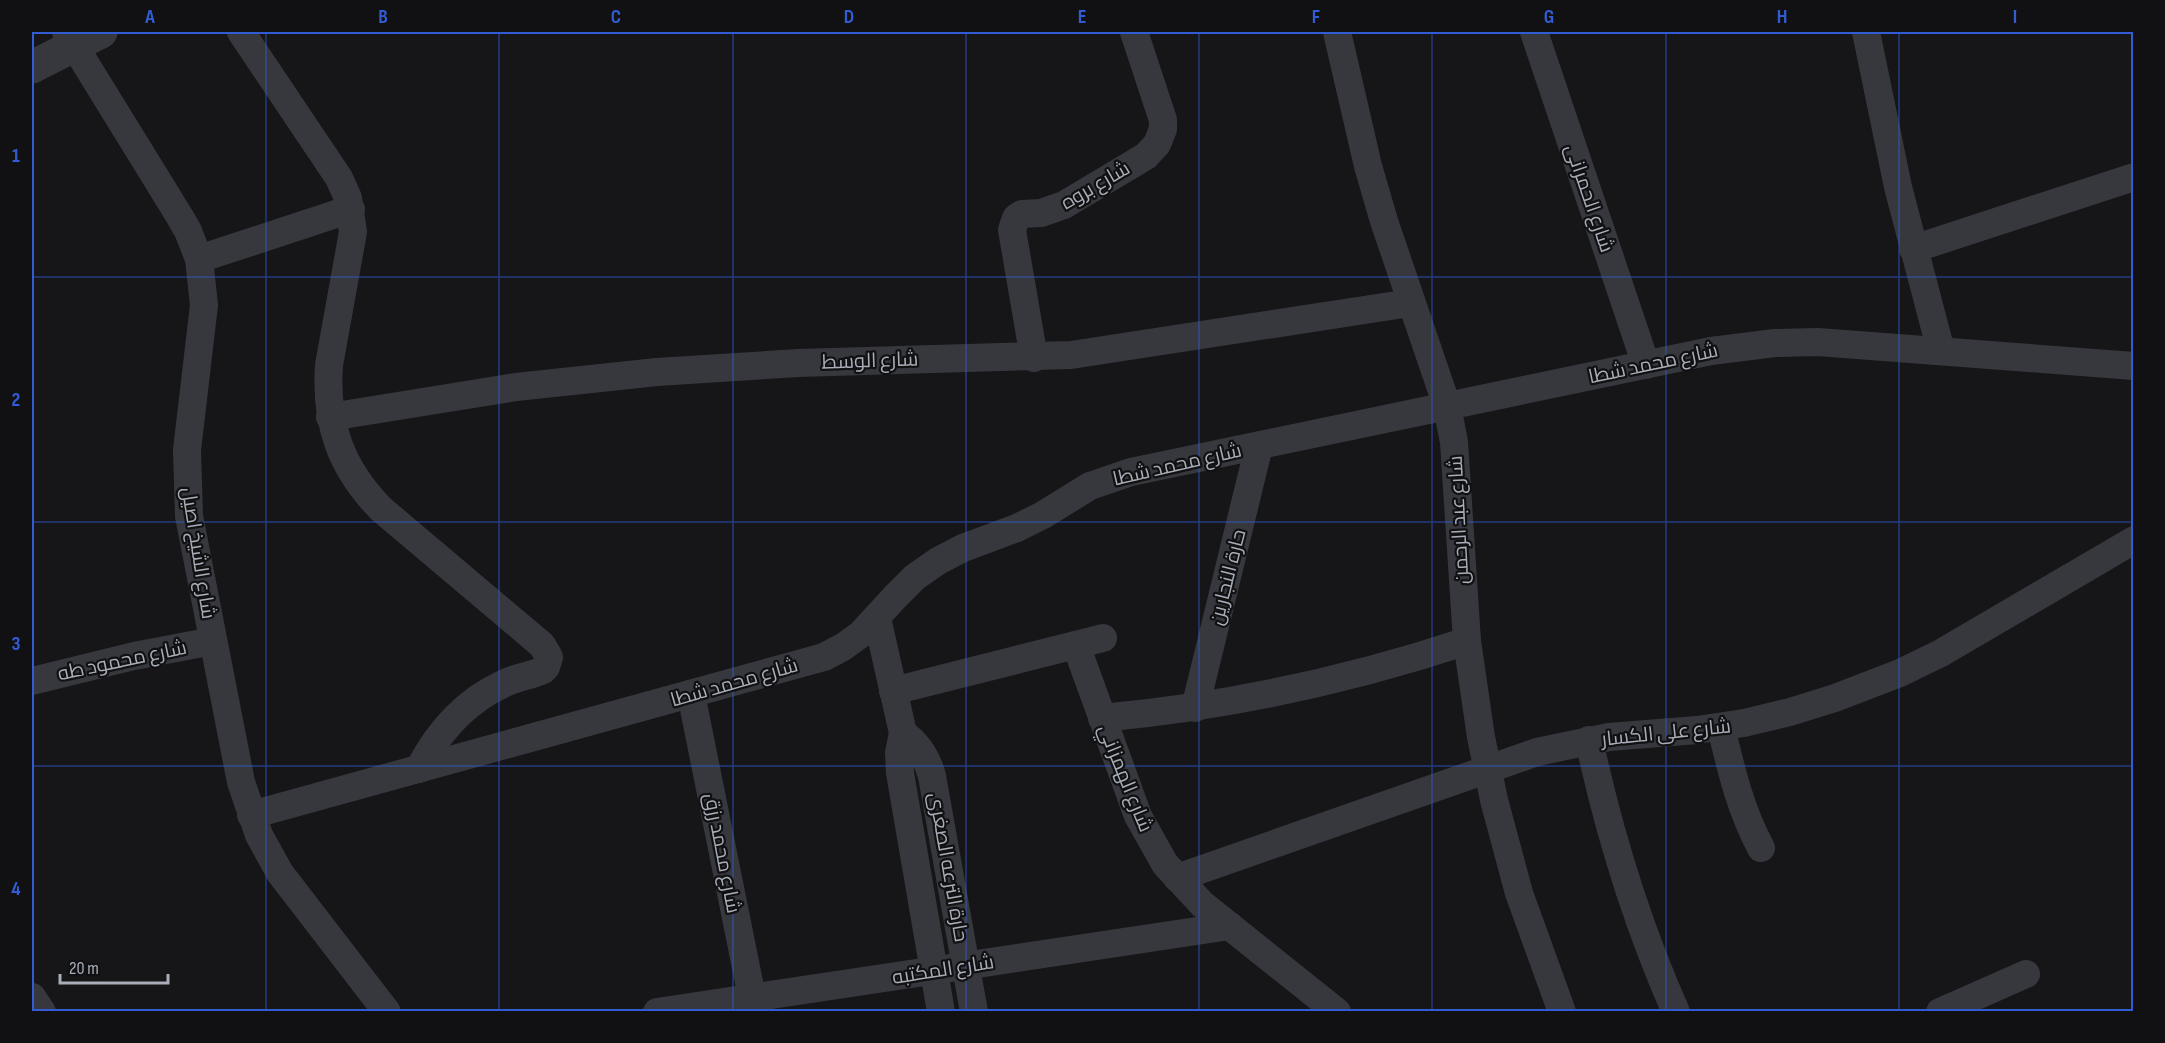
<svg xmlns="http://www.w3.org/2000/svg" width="2165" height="1043" viewBox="0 0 2165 1043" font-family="'Sofia Sans Condensed',Cairo,sans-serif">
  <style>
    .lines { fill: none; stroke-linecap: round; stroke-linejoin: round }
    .minor { stroke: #37383d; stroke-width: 28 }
    .tertiary { stroke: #37383d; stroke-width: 33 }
    .grid { fill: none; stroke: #325cd3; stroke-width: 1.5; stroke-opacity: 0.55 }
    .labels { text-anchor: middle; stroke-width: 4.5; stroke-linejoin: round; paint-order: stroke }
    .street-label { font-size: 20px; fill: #a8adb8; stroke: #111113 }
    .neatline { fill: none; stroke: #325cd3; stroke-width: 2 }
    .grid-label { font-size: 20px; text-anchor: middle; font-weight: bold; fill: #325cd3 }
  </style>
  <rect width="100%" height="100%" fill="#161618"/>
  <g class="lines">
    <g class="minor">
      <path d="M66,32L180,217L188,231L199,259L204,305L187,450L189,516L241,782L259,835L280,873L387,1012"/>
      <path d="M241,32L339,178L348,198L353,232L329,365C325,423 340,467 381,509L542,645L549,657L546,667L543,670C531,676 516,677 503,684C464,702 438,732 419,769"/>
      <path d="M1337,32L1368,166L1384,221L1447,406L1454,442L1467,641L1481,737L1494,800L1519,893L1562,1012"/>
      <path d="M1534,32L1646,365"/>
      <path d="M1866,32L1898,187L1941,351"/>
      <path d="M1913,249L2134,177"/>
      <path d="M199,259L351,209"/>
      <path d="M1034,358L1012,230L1016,218L1022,214L1041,213L1064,205L1146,156L1157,144L1163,129V120L1134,32"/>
      <path d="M330,417L516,387L657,372L798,363L1071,355L1410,303"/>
      <path d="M877,618L903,733L899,753L900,773L941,1012"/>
      <path d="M1076,645L1138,816L1165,864L1202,904L1337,1012"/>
      <path d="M32,681L134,656L213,641"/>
      <path d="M893,691L1103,638"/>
      <path d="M691,694L755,1012"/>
      <path d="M1195,708L1259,446"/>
      <path d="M1102,718C1229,706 1347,681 1467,641"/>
      <path d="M1721,727C1731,769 1740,809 1761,848"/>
      <path d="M903,733C918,744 927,757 932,776L974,1012"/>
      <path d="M1589,740C1609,833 1637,924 1676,1012"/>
      <path d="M251,815L824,657L843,647L861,634L895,597L915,577L938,561L963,548L1017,528L1043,515L1090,486L1131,472L1711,351L1775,343L1818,342L2134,366"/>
      <path d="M1177,878L1537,752L1609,737L1697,730L1744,723L1790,712L1835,698L1900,673L1941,653L2134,540"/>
      <path d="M32,997L42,1012"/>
      <path d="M657,1012L1230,926"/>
      <path d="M1940,1012L2026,974"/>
    </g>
    <path class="tertiary" d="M32,67L101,32"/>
  </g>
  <path class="grid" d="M266,32V1012M499,32V1012M733,32V1012M966,32V1012M1199,32V1012M1432,32V1012M1666,32V1012M1899,32V1012M32,277H2134M32,522H2134M32,766H2134"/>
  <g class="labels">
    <g class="street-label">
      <text transform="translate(1095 185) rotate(-30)" y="7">شارع بروه</text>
      <text transform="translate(1590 198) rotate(71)" y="7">شارع الحمرانى</text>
      <text transform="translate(870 360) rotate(-2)" y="7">شارع الوسط</text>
      <text transform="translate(1653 363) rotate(-12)" y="7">شارع محمد شطا</text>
      <text transform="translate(1177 464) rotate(-13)" y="7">شارع محمد شطا</text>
      <text transform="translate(1458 520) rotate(-93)" y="7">شارع عبد الرحمن</text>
      <text transform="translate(199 553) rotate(81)" y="7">شارع الشيخ اصيل</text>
      <text transform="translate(1227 577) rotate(-76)" y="7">حارة النجارين</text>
      <text transform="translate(122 660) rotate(-12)" y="7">شارع محمود طه</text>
      <text transform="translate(734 682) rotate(-16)" y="7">شارع محمد شطا</text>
      <text transform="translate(1666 732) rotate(-6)" y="7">شارع على الكسار</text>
      <text transform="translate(1126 778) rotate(68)" y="7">شارع الهمزاني</text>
      <text transform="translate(723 853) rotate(79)" y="7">شارع محمد رزق</text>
      <text transform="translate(949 867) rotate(80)" y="7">حارة الترعه الصغرى</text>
      <text transform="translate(943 969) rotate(-9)" y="7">شارع المكتبه</text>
    </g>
  </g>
  <rect width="2165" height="1043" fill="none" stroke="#111113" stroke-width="66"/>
  <path d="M60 974v9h108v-9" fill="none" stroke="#a8adb8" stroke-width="3"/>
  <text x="69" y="974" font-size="18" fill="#a8adb8" stroke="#111113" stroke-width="4.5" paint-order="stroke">20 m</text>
  <rect x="33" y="33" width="2099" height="977" class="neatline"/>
  <g class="grid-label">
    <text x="150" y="23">A</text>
    <text x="383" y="23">B</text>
    <text x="616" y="23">C</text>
    <text x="849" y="23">D</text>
    <text x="1082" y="23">E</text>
    <text x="1316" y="23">F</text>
    <text x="1549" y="23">G</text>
    <text x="1782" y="23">H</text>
    <text x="2015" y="23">I</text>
    <text x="16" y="162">1</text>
    <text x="16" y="406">2</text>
    <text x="16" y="650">3</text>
    <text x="16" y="895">4</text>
  </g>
</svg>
